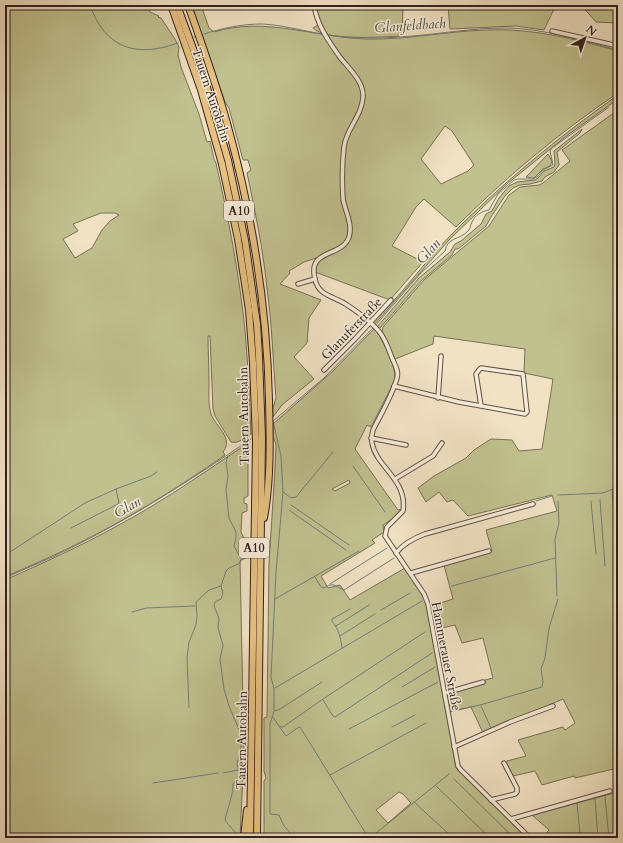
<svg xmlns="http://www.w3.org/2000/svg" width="623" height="843" viewBox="0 0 623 843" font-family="Cardo,serif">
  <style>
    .green { fill: #c1c190; stroke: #787156; fill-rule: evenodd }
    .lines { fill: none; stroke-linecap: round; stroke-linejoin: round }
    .stream { stroke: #707f78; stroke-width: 1 }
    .minor-casing { stroke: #605146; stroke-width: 5.5 }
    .motorway-casing { stroke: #2f211c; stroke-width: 8 }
    .minor { stroke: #f6ecd9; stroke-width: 3.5 }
    .motorway { stroke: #e8c182; stroke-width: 6 }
    .labels { text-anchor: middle; stroke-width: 3; stroke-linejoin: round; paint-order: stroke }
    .shield { fill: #f6ecd9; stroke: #6b5e55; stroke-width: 1 }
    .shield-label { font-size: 12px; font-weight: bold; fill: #2f211c }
    .street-label { font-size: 13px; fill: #2f211c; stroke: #f6ecd9 }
    .water-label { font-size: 14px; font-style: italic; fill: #4f504a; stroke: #f6ecd9 }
  </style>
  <rect width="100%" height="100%" fill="#f1e2c4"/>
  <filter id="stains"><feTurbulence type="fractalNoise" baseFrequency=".005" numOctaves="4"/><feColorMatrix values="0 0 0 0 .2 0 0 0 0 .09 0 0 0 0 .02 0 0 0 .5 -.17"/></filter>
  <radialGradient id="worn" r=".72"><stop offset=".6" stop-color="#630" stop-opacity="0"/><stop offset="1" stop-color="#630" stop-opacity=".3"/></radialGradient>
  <g class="green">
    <path d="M5,5H147L150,12L159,16L158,17L161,18L175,39L179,47L178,55L181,67L199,114L207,142L210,141L214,159L216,163C227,212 237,262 243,313C248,353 249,393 251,434C245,438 238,444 231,442L215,416L213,409L210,336H208C208,351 209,367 209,383C209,393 208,404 211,414C216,427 234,438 223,452L225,455C176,489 125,521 71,547C49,558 27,567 5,577ZM101,213H115L119,215L110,221L102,230L92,248L75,258L63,239L78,231L73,224Z"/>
    <path d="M195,5L202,8L209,28L214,32C265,16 316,38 367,39C408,40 447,31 487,30C532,28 575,39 618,51V93C560,132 506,177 456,227L424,199L416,207L392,246L423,262L390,300L315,272L317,263L319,260L316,258L304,262L289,271L290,273L280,284L321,300L309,318L307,343L294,357L314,379L282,405L273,417V408L276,398C273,361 272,324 267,288C263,249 255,211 247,173L251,170L248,160H243L229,108L225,102L193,9ZM445,126L452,131L474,165L468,171L441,184L421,159Z"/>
    <path d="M313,5H439V6L403,8L402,36C383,37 325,41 313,28L318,25Z"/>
    <path d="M448,5H572L555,7L544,30L516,26L450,29Z"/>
    <path d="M581,5H618V25L617,23L596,22Z"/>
    <path d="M618,95V99L569,134L508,183L449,240L374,325L372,323C400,297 422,265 449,237C501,184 557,138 618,95Z"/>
    <path d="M618,110V768L575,778L574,776L542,785L535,771L513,776L506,763L507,761L526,756L518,740L563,727L565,730L575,723L563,699L483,733L471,707L450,712L447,694L485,682V680L493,678L483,638L462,643L455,625L437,629L431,606L453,599L444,565L492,551L486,530L557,511L552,495L468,516L453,500L447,502L439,492L426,502L418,488L434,476L466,458L474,450L491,439L512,440L519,451L542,449L553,379L524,373L525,349L434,336L433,344L395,359L382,331L383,327L424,280L489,226L509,195L520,187L539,185L543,183L570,161L562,150Z"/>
    <path d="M582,129L580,133L557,152L559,165L554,172L545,177L542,181L530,184L520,185L513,188L505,196L491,217L486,226L458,249H455L452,255L422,280L380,328L377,327L419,278L450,252L455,244L461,241L481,224L486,214L492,211L499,198L509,186L517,182L535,180L538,178L544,171L554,167L555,164L554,151Z"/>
    <path d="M548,154L552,161L550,166L543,169L534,178L526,177Z"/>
    <path d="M374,329L377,331C384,346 396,363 395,380L371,427L367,425L355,449L398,510L402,509L397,516L383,525L384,532L372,540L375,543L321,576L328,588L340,585L350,600L405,568L424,597L427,605L456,768L530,838H264V781L266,778L264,771V718L267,717L269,564L275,469L276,445L273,436V424L332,372ZM349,480L350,483L335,491L332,489ZM399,792L403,794L411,803L388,823L376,810Z"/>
    <path d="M248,443V496L244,498V503L247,504V511L242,513L241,532L244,538L247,540V557L240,561L244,753L240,838H5V580C43,563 81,546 117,526C162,502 205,472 248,443Z"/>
    <path d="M618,792V838H579L578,833L569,838H543L549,830L532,815Z"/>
  </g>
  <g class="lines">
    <g class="stream">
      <path d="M90,5C105,49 137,58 178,43"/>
      <path d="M204,34C223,28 242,24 262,24C283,25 303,31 323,34"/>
      <path d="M327,35C351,38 375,39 399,37C435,35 469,28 505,28C543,28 581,41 618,50"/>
      <path d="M194,37H196"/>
      <path d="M375,326L421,273L445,251C447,237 460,240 468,231C471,228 470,226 472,222C475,215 482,211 489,210L498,194L514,180L518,179H533L537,177L543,170L553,165L550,151L552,148L609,107"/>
      <path d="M353,466L385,512"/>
      <path d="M612,490L618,573"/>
      <path d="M283,492L291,498L296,497L333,452"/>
      <path d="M558,495L603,493L618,487"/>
      <path d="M600,500L605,566"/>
      <path d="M536,501L552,496"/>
      <path d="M591,501L596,554"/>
      <path d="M291,505L349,545"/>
      <path d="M289,510L346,550"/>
      <path d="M71,528L118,504L119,503L116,489"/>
      <path d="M10,552L85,503L116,489L151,476L157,472"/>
      <path d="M315,577L321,587L324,588C335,581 335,587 344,590L394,558"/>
      <path d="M5,578C26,568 48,560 69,549C133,517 191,480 251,439"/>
      <path d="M330,584L387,548"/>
      <path d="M221,586L223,593L221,599L215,602L214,606L219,618L218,628L223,645L220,659L224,689L229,706L241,734V748L237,764L240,776L233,784C234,792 227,810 225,820C229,826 238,834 239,838"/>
      <path d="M452,586L555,558"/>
      <path d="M557,596L555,539L559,523L558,501"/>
      <path d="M275,599L359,551"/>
      <path d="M381,610L410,593"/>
      <path d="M132,612L146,608L195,606"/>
      <path d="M336,626L369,605"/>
      <path d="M340,636L375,614"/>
      <path d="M342,648C341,638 338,628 332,621V619L350,609"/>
      <path d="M402,687L435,667"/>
      <path d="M275,688L422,601"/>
      <path d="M323,700L333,716L335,717L432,653"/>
      <path d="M481,706L491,728"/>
      <path d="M189,708L187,657L189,642L196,625L197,616L196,602L209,590L221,586L226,571L229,568L240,563L241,559L234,546L236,538V532L229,518L226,490L228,476L226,462L228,456"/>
      <path d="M275,711L280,709L322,682"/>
      <path d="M451,711L480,705L542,687L543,682L541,669L545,658L549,628L558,599"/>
      <path d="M272,716L286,736L299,727H300L368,837L370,838L449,774"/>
      <path d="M280,727H283L323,699L425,632"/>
      <path d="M392,727L415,715"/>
      <path d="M349,729L438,682"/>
      <path d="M223,773L238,770"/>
      <path d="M330,775L426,723"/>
      <path d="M454,779L511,835"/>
      <path d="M153,783L218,773"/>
      <path d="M436,786L490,838"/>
      <path d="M616,794L618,818"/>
      <path d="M605,797L609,838"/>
      <path d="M595,799L598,838"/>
      <path d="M414,802L453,838"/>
      <path d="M577,803L580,834"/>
      <path d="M295,838L284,826L279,815L270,814V724L274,711V689L271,677L276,572L283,492L281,456L273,421L324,378L373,328"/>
    </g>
    <defs>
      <g id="minor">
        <path d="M314,5C317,25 328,40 339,56C348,68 364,81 363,97C362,116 346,129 344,147C342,164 342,182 343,199C345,211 353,224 349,237C342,258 307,248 315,279C318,295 332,296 344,303C355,310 373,323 381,334C386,341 389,350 392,358C395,365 399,371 397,378C392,396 381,414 373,430C372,434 371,438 372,443C376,467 408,480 403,511L387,527L385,536L424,594L428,604L458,766L461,770L530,838"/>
        <path d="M552,31L618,46"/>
        <path d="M298,284L315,279"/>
        <path d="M324,370L355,339L391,300"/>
        <path d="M394,386L459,402L525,414L527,412L523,374L481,368L479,370L476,374L481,406"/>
        <path d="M438,398L441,356"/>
        <path d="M371,438L406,445"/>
        <path d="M395,479L433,456L442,443"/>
        <path d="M396,553C404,543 414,538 425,534L533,504"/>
        <path d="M411,573L489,551"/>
        <path d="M445,693L483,682"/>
        <path d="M454,747L510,722L553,706"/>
        <path d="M491,800L515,794L517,792V788L504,763"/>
        <path d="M511,819L610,791"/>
      </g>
      <g id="motorway">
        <path d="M171,5L201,90L222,164L238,239L249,310L253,363L256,442L250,838"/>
        <path d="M177,5L206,84L228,160L245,240L257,324L259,356L262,437L257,838"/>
        <path d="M188,5C202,44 216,83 227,123C252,213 267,307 269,400C270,440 271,480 264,518"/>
        <path d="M244,838L247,810"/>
      </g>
    </defs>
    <use href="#minor" class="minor-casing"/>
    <use href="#motorway" class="motorway-casing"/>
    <use href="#minor" class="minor"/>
    <use href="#motorway" class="motorway"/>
  </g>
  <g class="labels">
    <g class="shield">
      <rect x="224" y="201" width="30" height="20" rx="3"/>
      <rect x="239" y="538" width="30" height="20" rx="3"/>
    </g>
    <g class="shield-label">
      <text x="239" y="215">A10</text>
      <text x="254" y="552">A10</text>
    </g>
    <g class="street-label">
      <text transform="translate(212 95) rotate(72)" y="5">Tauern Autobahn</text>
      <text transform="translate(351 328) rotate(-46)" y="5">Glanuferstraße</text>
      <text transform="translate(243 416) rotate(-91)" y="5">Tauern Autobahn</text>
      <text transform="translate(447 656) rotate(79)" y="5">Hammerauer Straße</text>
      <text transform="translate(241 740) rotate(-89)" y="5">Tauern Autobahn</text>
    </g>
    <g class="water-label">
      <text transform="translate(410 25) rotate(-4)" y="5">Glanfeldbach</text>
      <text transform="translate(428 251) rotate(-48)" y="5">Glan</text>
      <text transform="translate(127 507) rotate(-30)" y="5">Glan</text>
    </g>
  </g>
  <rect width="623" height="843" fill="none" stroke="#f1e2c4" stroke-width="20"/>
  <rect x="6" y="6" width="611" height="831" fill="none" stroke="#2f211c" stroke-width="2"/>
  <rect x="10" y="10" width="603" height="823" fill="none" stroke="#2f211c"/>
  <g transform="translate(585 38) rotate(40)" stroke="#f6ecd9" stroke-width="3" paint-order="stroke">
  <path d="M0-3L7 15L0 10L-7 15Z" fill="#2f211c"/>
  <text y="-6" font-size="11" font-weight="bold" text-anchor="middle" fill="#2f211c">N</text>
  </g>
  <rect width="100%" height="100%" filter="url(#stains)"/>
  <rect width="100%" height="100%" fill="url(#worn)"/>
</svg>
